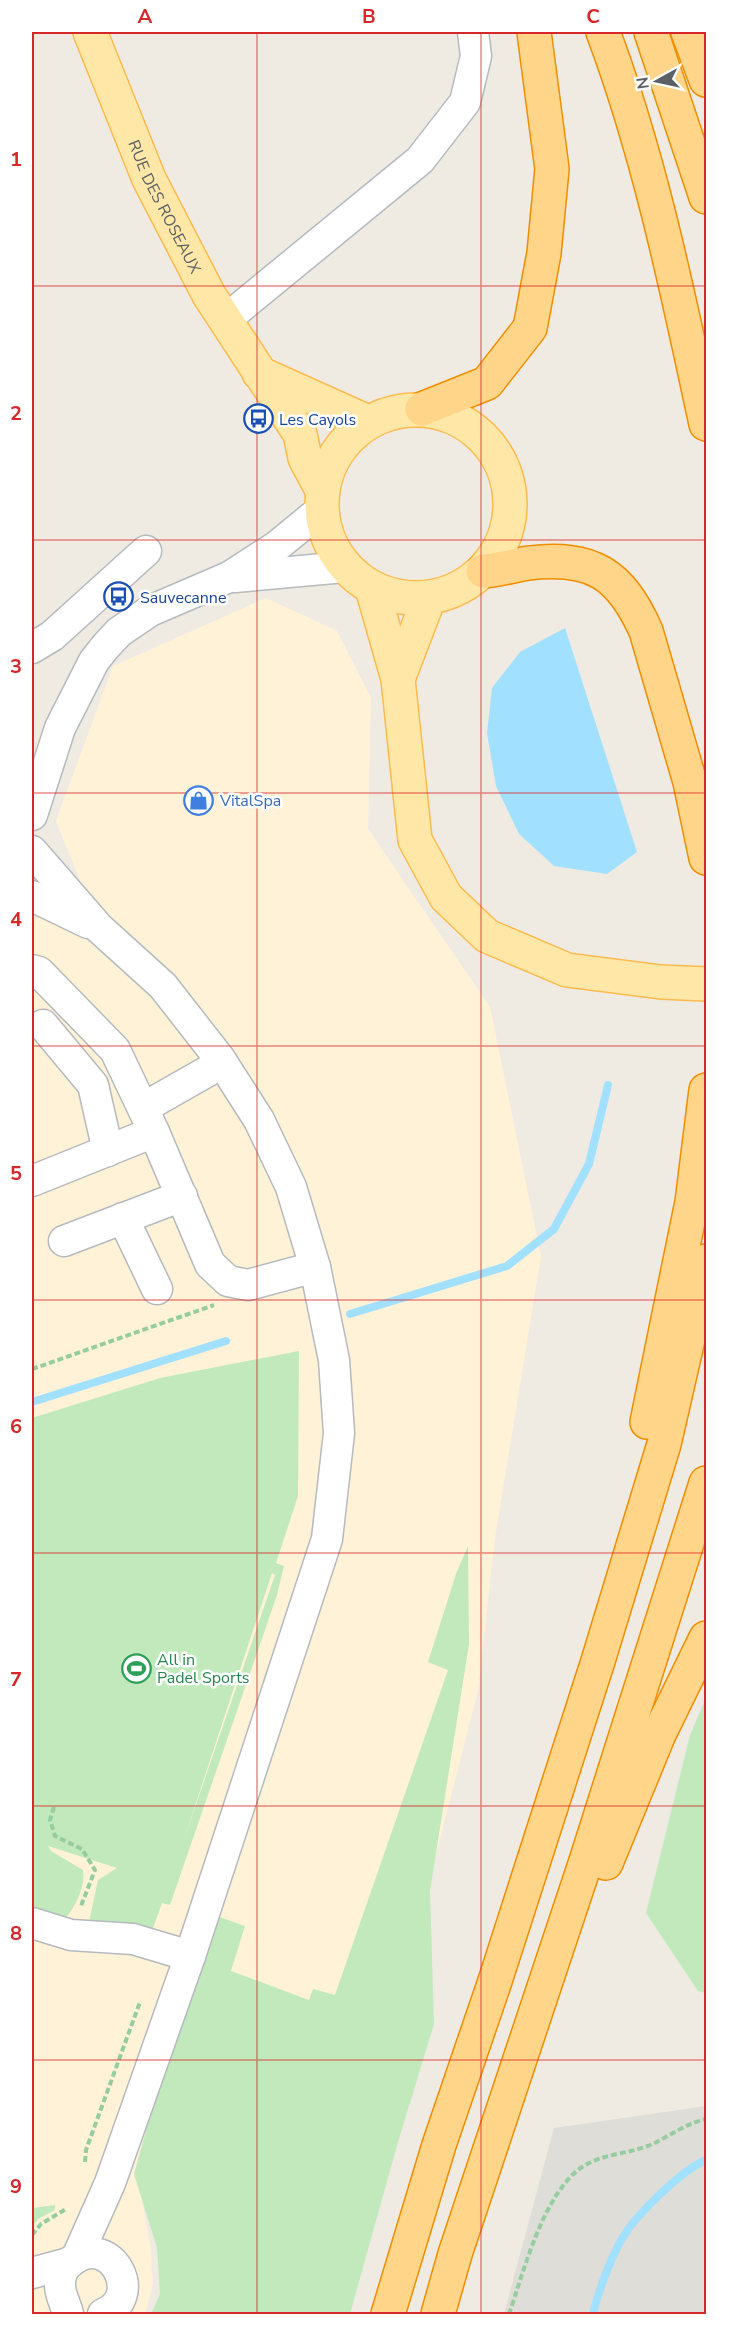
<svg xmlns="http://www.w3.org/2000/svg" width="738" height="2346" viewBox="0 0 738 2346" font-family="'Nunito Sans',sans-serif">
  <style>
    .commercial { fill: #fff2d7 }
    .industrial { fill: #dfddd7 }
    .green { fill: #c1e9bc; fill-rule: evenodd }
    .water { fill: #a2e0ff }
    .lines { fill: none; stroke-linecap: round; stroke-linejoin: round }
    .stream { stroke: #a2e0ff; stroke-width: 8 }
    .minor-casing { stroke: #b5babe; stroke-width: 33 }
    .major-casing { stroke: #feba4d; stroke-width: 36 }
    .highway-casing { stroke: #f18e00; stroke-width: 36 }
    .path { stroke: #96cda0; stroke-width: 4; stroke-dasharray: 6 3; stroke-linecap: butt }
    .minor { stroke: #fff; stroke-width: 30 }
    .major { stroke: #ffe8a7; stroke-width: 33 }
    .highway { stroke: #ffd589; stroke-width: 33 }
    .grid { fill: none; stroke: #d62828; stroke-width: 1.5; stroke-opacity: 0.55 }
    .labels { text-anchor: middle; stroke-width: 5; stroke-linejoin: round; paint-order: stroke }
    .street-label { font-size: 16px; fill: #5b6065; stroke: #fff }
    .transit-label { font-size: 16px; fill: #164399; stroke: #fff; text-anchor: start }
    .shop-label { font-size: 16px; fill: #366cbe; stroke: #fff; text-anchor: start }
    .leisure-label { font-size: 16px; fill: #27864d; stroke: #fff; text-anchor: start }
    .neatline { fill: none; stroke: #d62828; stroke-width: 2 }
    .grid-label { font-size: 20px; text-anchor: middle; font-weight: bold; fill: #d62828 }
  </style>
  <rect width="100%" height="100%" fill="#efebe2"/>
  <path class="commercial" d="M266,598L337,631L371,698L368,829L490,1007L541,1256L495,1538L478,1691L358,2158L141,2195L150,2244L153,2283L145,2314H32V917L99,927L56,821L113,666Z"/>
  <path class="industrial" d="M706,2106V2314H504L554,2128Z"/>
  <g class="green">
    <path d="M299,1351L298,1496L276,1563L284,1566L277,1595L170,1905L162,1903L153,1928L136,1925L88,1927L98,1880L117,1868L48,1846L51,1851L83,1870C86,1885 75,1910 63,1920L32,1911V1418L160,1378ZM272,1573L275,1575L182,1845Z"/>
    <path d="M468,1546L469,1644L430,1891L434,2024L398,2142L350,2314H151L160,2294L157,2248L134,2174L165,2062L214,1915L245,1926L231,1971L309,2000L313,1989L335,1995L448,1670L428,1662L456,1574Z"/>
    <path d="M706,1698V1993L698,1991L646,1913L690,1735Z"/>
    <path d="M55,2205V2210L38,2219L32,2227V2208Z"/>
  </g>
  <path class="water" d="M565,628L637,852L607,874L554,866L519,834L496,786L487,733L492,688L520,652Z"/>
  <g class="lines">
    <g class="stream">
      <path d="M350,1314L507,1266L554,1229L589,1164L608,1085"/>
      <path d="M32,1402L226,1341"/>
      <path d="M593,2314C598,2292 611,2257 623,2237C636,2215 683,2169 706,2160"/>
    </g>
    <defs>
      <g id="minor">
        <path d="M225,320L420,160L465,102L476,56L473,32"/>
        <path d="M235,577L345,567"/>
        <path d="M32,648L52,636L146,551"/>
        <path d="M32,815L60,728L94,661L106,646L119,632L150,611L229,577L277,546L321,510"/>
        <path d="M32,851L99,928L163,986L220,1059L259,1120L291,1187L315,1267L334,1360L339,1433L327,1539L190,1956L110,2183L77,2257"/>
        <path d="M32,896L88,923"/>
        <path d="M32,970L39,972L115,1050L154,1132L210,1264L228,1281L248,1285L315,1267"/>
        <path d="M43,1025L93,1085L108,1151"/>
        <path d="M143,1108L222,1063"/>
        <path d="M32,1181L154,1132"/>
        <path d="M123,1218L157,1289"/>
        <path d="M64,1241L182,1196"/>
        <path d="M32,1923L71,1935L133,1939L190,1956"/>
        <path d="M32,2273L69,2263"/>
        <path d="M68,2314C66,2304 59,2294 60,2283C60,2274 65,2265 73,2260C111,2232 146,2297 103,2314"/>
      </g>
      <g id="major">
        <path id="s1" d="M90,32L149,179L209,295L300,434L305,458L322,490"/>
        <path d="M259,373L368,422"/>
        <circle cx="416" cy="504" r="94"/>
        <path d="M372,588L398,679L415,840L446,897L487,936L567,970L661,982L706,984"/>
        <path d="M398,679L429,598"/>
      </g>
      <g id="highway">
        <path d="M603,32C650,157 678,294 706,424"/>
        <path d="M651,32L706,197"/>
        <path d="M688,32L706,80"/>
        <path d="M422,409L487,383L530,328L544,253L552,169L534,32"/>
        <path d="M483,571C499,570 514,565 529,563C592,556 620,573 646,631L690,782L706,858"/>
        <path d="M647,1422L692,1202L706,1090"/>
        <path d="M606,1863L659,1734L706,1638"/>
        <path d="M388,2314L439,2145L495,1981L598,1661L664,1444L706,1261"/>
        <path d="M438,2314L455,2254L586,1861L706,1483"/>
      </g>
    </defs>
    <use href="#minor" class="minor-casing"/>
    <use href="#major" class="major-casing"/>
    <use href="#highway" class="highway-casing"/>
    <g class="path">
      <path d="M32,1369L214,1305"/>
      <path d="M54,1807L50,1820L55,1836L82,1849L95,1870L81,1906"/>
      <path d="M85,2162L86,2150L140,2002"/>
      <path d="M32,2235L41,2224L66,2209"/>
      <path d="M509,2314C524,2271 543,2194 582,2167C602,2154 626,2154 648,2146C667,2138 686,2123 706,2119"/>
    </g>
    <use href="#minor" class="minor"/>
    <use href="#major" class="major"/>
    <use href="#highway" class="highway"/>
  </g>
  <path class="grid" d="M257,32V2314M481,32V2314M32,286H706M32,540H706M32,793H706M32,1046H706M32,1300H706M32,1553H706M32,1806H706M32,2060H706"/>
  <defs>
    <symbol id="bus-ring" viewBox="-11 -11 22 22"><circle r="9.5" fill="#fff" stroke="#1a4fb4" stroke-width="1.5"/><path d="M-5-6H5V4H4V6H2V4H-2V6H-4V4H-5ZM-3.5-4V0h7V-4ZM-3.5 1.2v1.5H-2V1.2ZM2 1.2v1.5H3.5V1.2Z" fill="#1a4fb4"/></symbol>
    <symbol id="shop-ring" viewBox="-11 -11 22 22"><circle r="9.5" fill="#fff" stroke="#3f7fe0" stroke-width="1.5"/><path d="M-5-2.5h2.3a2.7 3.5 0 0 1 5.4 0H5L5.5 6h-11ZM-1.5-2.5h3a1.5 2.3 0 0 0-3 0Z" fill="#3f7fe0"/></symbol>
    <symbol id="stadium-ring" viewBox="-11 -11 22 22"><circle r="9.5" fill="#fff" stroke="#2e9e5b" stroke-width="1.5"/><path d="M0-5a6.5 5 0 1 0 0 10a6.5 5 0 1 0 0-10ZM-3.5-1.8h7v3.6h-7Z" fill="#2e9e5b"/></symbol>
  </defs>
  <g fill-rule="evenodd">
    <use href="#bus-ring" x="242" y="402" width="33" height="33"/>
    <use href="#bus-ring" x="102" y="580" width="33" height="33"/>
    <use href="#shop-ring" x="182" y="784" width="33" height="33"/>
    <use href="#stadium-ring" x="120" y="1652" width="33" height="33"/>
  </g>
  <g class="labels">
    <g class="street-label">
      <text dy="6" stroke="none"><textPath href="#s1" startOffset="190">RUE DES ROSEAUX</textPath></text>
    </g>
    <g class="transit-label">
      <text x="279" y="425">Les Cayols</text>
      <text x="140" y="603">Sauvecanne</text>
    </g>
    <g class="shop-label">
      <text x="220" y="806">VitalSpa</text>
    </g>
    <g class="leisure-label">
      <text x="157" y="1665">All in<tspan x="157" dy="18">Padel Sports</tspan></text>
    </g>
  </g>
  <rect width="738" height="2346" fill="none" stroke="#ffffff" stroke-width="66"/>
  <g transform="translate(657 81) rotate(262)" stroke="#ffffff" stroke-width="4.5" paint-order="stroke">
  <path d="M0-4.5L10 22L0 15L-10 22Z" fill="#5b6065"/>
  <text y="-9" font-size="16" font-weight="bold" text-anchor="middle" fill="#5b6065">N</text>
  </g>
  <rect x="33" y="33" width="672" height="2280" class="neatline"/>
  <g class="grid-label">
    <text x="145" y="23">A</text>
    <text x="369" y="23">B</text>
    <text x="593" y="23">C</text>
    <text x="16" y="166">1</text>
    <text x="16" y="420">2</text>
    <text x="16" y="673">3</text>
    <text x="16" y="926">4</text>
    <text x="16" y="1180">5</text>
    <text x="16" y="1433">6</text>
    <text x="16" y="1686">7</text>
    <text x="16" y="1940">8</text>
    <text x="16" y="2193">9</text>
  </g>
</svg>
